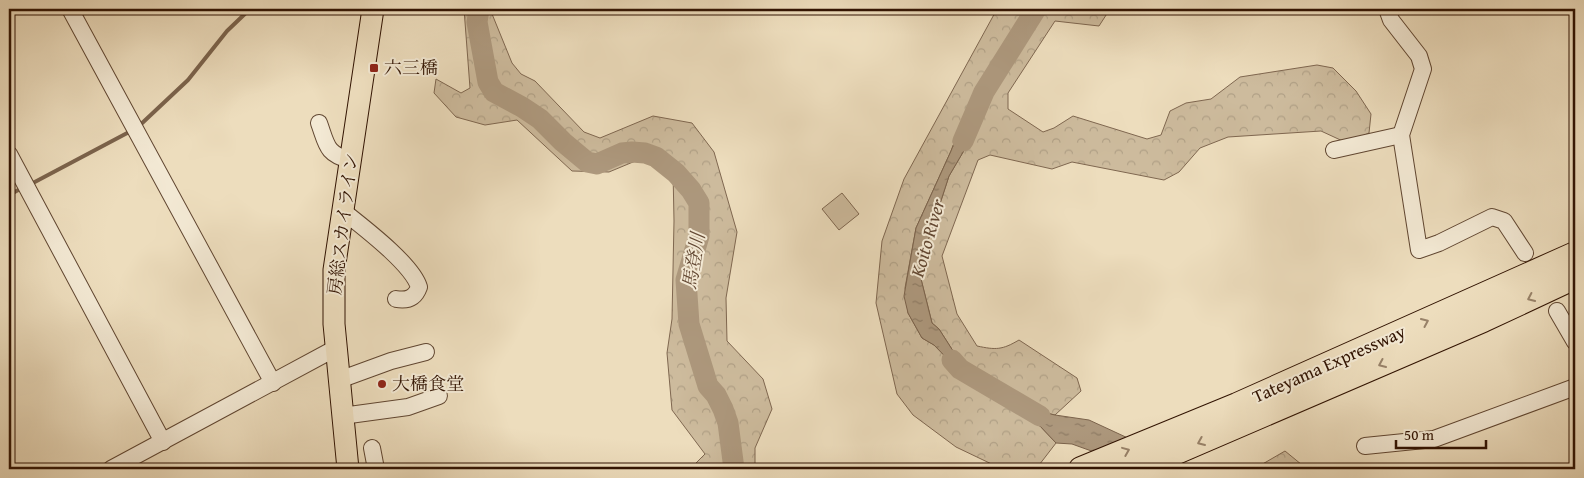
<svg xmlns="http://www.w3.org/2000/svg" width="1584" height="478" viewBox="0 0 1584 478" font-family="'Gentium Book Plus','Noto Serif JP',serif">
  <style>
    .grass { fill: #cdbb9d; stroke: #7f6750 }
    .forest { fill: url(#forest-crowns); stroke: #7f6750; fill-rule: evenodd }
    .water { fill: url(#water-ripples); stroke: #7b634c }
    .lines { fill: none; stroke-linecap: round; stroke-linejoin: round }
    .stream { stroke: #7b634c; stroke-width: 4 }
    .river { stroke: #ad987d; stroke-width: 21 }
    .minor-casing { stroke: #604631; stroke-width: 18 }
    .major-casing { stroke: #311302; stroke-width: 23 }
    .highway-casing { stroke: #311302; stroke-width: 26 }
    .minor { stroke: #f3e9d4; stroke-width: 16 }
    .major { stroke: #edddbd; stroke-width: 21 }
    .highway { stroke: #edddbd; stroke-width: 24 }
    .oneway { stroke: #988269 }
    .poi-dot { fill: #8f2418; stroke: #f3e9d4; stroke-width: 2 }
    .labels { text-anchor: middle; stroke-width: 4; stroke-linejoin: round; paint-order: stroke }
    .poi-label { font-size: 18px; fill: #311302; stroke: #f3e9d4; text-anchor: start }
    .street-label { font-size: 18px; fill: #311302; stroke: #f3e9d4 }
    .water-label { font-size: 19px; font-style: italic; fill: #634833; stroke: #f3e9d4 }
  </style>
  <defs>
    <pattern id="forest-crowns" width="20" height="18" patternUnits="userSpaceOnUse" patternTransform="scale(1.25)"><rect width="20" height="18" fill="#cdbb9d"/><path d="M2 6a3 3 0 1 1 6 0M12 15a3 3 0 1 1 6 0" fill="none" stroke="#b0a086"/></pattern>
    <pattern id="water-ripples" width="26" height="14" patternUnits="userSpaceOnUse" patternTransform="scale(1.25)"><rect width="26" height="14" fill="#ad987d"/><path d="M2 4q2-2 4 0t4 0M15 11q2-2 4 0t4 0" fill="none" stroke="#8d7b64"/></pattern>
  </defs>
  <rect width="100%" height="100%" fill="#edddbd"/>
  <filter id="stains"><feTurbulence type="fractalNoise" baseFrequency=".004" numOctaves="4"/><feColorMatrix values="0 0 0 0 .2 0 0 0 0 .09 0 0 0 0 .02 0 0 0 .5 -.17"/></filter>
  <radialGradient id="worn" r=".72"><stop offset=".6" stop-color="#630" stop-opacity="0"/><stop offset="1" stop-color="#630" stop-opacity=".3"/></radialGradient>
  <path class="grass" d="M842,193L859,214L839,230L822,209Z"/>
  <g class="forest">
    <path d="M464,9H490L512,63L521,74L535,81L584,132L600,138L653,116L692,123L714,152L737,232L726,298L727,341L763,379L772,409L755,448V469H690L705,454L672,410L667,353L672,319L674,221L673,170L645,157L609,172L572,171L517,120L485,125L456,117L434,93L436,79L461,93L470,88Z"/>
    <path d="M997,9H1110L1099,26L1055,21L1008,93V109L1043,132L1054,128L1073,116L1147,139L1161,135L1170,111L1186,103L1211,99L1240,77L1317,65L1333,68L1356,91L1371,114L1369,133L1347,143L1321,131L1228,137L1200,148L1179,172L1164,180L1072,162L1052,169L990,155L978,160L942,256L957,314L977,346C996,350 1002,350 1019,340L1077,378L1081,391L1055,415C1048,413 1041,413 1035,410L1027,419L1040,426L1056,443L1036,469H1002L956,447L913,415L897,394L876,303L882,241L904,179ZM965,115L969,142L949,176L923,256L925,267L920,275L932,323L939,329L955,354L964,359L946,357L934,345L922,338L908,313L905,288L916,228L951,151Z"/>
    <path d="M1285,451L1307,469H1254Z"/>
  </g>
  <g class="water">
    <path d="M965,115L974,116L969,142L949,176L923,256L925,267L920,275L932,323L939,329L955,354L964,359L975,372L974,377H967L961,373L934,345L922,338L908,313L904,296L916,228L951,151Z"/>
    <path d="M1015,401L1040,413H1046L1055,415L1089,420L1130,439L1097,453L1072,444L1056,443L1040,426L1027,419L1020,411Z"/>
  </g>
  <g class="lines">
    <g class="stream">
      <path d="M139,126L188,80L227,31L250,9"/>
      <path d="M31,184L131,131"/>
      <path d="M9,195L22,188"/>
    </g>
    <g class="river">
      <path d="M479,9L477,22L488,82L494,92L522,107L540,119L563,142L587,162L597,164L622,153L632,152L645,153L656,157L676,173L691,190L699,203V236L686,280L689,324L708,386L716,395L723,409L728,423L734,469"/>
      <path d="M963,141L984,92L1036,9"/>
      <path d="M952,360L960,369L1040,416"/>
    </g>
    <defs>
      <g id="minor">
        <path d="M70,9L273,383"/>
        <path d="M1387,9L1391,20L1419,56L1423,69L1401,135L1419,250L1439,243L1492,217L1504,221L1525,253"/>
        <path d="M319,123C327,145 326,154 350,160"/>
        <path d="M1334,150L1401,135"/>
        <path d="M9,154L163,442"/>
        <path d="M343,211C363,227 412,264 419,287C415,298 407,301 396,299"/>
        <path d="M1557,311L1575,342"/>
        <path d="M339,380L391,361L426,352"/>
        <path d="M342,416L408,407L439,396"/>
        <path d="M1365,446L1434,439L1575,387"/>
        <path d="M372,448L376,469"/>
        <path d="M111,469L336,348"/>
      </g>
      <path id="major" d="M348,469L334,324V270L373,9"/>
      <g id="highway">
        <path d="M1081,469L1237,405L1575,254"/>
        <path d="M1137,469L1483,320L1575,277"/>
      </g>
    </defs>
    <use href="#minor" class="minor-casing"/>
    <use href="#major" class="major-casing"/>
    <use href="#highway" class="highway-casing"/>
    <use href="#minor" class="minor"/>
    <use href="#major" class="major"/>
    <use href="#highway" class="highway"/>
  </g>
  <defs><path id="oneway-chevron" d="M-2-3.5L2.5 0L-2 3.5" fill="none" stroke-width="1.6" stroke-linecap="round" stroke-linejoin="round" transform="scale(1.25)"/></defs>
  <g class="oneway">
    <use href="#oneway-chevron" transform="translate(1531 298) rotate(155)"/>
    <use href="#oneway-chevron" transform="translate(1425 322) rotate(-24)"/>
    <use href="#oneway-chevron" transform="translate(1382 364) rotate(156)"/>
    <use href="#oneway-chevron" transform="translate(1201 442) rotate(157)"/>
    <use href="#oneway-chevron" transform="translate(1126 451) rotate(-22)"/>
  </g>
  <g class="poi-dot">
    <rect x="369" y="63" width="10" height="10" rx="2.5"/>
    <circle cx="382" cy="384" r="5"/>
  </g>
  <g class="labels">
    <g class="poi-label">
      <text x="384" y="74">六三橋</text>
      <text x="392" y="390">大橋食堂</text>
    </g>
    <g class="street-label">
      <text transform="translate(343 224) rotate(-83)" y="6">房総スカイライン</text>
      <text transform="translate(1329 364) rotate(-24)" y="6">Tateyama Expressway</text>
    </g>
    <g class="water-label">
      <text transform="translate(927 238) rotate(-74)" y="7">Koito River</text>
      <text transform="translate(693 261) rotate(-81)" y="7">馬登川</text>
    </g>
  </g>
  <rect width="1584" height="478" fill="none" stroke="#edddbd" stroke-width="30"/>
  <rect x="10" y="10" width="1564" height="458" fill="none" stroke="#311302" stroke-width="2.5"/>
  <rect x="15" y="15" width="1554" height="448" fill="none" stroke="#311302"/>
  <path d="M1396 440v8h90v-8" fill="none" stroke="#311302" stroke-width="2.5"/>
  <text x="1404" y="440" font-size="15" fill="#311302" stroke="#f3e9d4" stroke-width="4" paint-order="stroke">50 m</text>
  <rect width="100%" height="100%" filter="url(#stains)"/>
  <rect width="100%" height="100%" fill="url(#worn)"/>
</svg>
